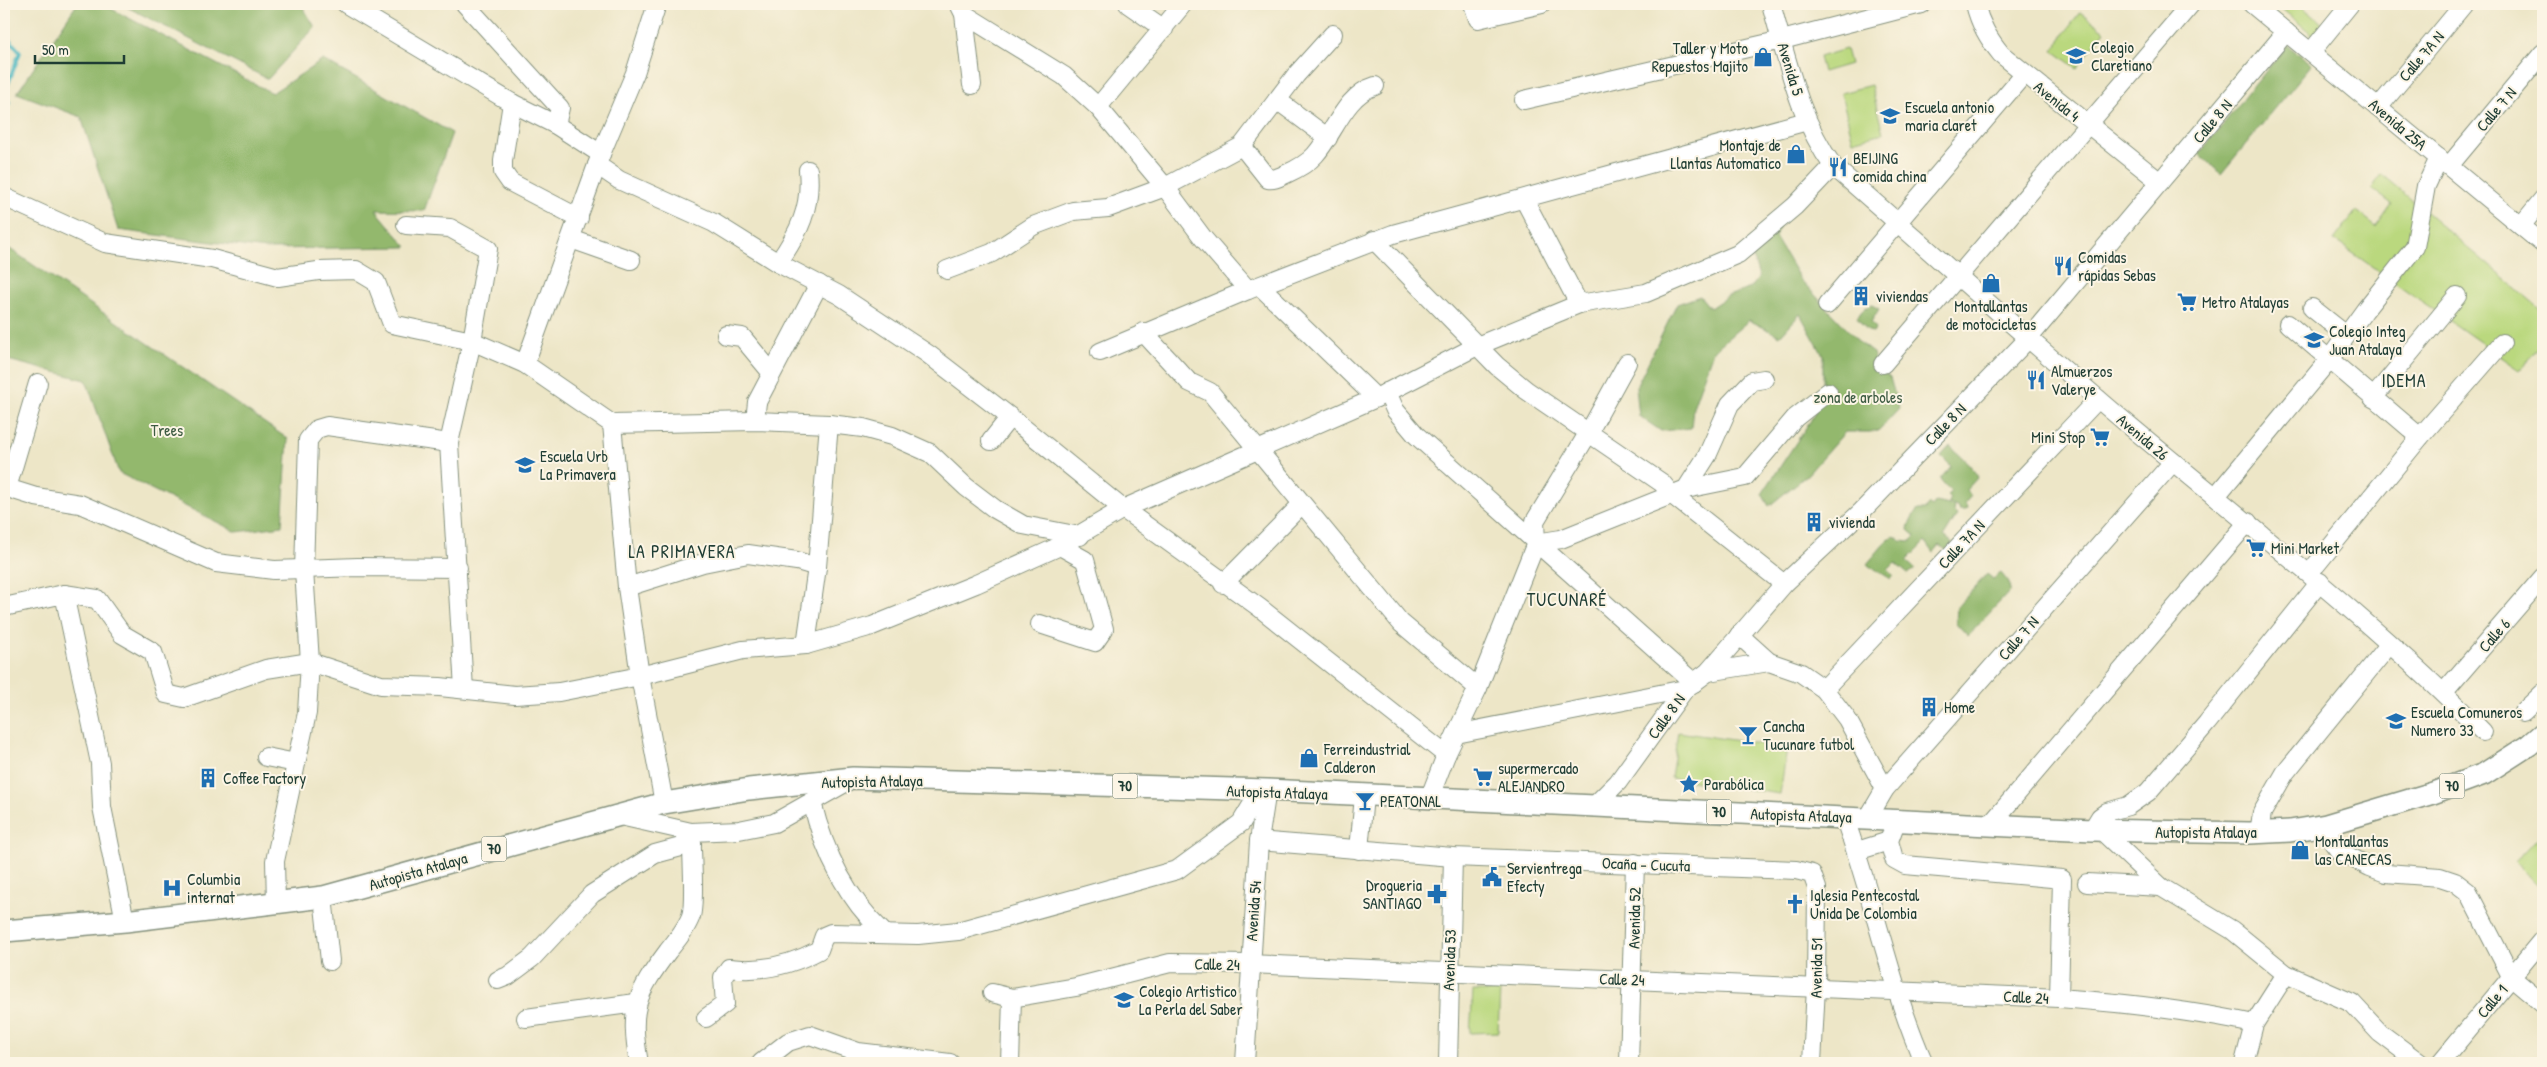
<svg xmlns="http://www.w3.org/2000/svg" width="2547" height="1067" viewBox="0 0 2547 1067" font-family="'Patrick Hand',sans-serif">
  <style>
    .green { fill: #bad87e; stroke: #6c8a59 }
    .forest { fill: #93b86d; stroke: #597a50 }
    .lines { fill: none; stroke-linecap: round; stroke-linejoin: round }
    .stream { stroke: #47b6c0; stroke-width: 4 }
    .minor-casing { stroke: #86927e; stroke-width: 20 }
    .major-casing { stroke: #86927e; stroke-width: 24 }
    .minor { stroke: #fff; stroke-width: 18 }
    .major { stroke: #fff; stroke-width: 21 }
    .labels { text-anchor: middle; stroke-width: 4; stroke-linejoin: round; paint-order: stroke }
    .shield { fill: #fcf5e5; stroke: #617469; stroke-width: 1 }
    .shield-label { font-size: 15px; font-weight: bold; fill: #1f3d34 }
    .poi-label { font-size: 16px; fill: #1f3d34; stroke: #fcf5e5; text-anchor: start }
    .street-label { font-size: 16px; fill: #1f3d34; stroke: #fcf5e5 }
    .park-label { font-size: 16px; fill: #3e5c43; stroke: #fcf5e5 }
    .neighbourhood-label { font-size: 18px; letter-spacing: 1px; fill: #1f3d34; stroke: #fcf5e5 }
  </style>
  <rect width="100%" height="100%" fill="#fcf5e5"/>
  <filter id="ink" filterUnits="userSpaceOnUse"><feTurbulence type="fractalNoise" baseFrequency=".02" numOctaves="2"/><feDisplacementMap in="SourceGraphic" scale="10" xChannelSelector="R" yChannelSelector="G"/><feConvolveMatrix kernelMatrix="1 2 1 2 8 2 1 2 1" color-interpolation-filters="sRGB"/></filter>
  <filter id="wash" filterUnits="userSpaceOnUse"><feTurbulence type="fractalNoise" baseFrequency=".0096" numOctaves="4" result="noise"/><feDisplacementMap in="SourceGraphic" scale="20" xChannelSelector="R" yChannelSelector="G"/><feGaussianBlur stdDeviation="1.12" result="paint"/><feColorMatrix in="noise" values="0 0 0 0 0 0 0 0 0 0 0 0 0 0 0 0 0 1.4 0 .05"/><feComposite in="paint" operator="in"/></filter>
  <g filter="url(#wash)">
    <rect width="100%" height="100%" fill="#ede6c7"/>
    <g class="green">
      <path d="M2276,4H2299L2323,24L2313,35Z"/>
      <path d="M2080,12L2105,31L2077,68L2053,50Z"/>
      <path d="M1846,49L1850,64L1823,72L1819,57Z"/>
      <path d="M1871,85L1883,133L1853,141L1841,93Z"/>
      <path d="M2381,174L2543,311V343L2520,370L2334,240L2356,211L2376,227L2392,204L2372,189Z"/>
      <path d="M1678,732L1787,748L1780,794L1671,778Z"/>
      <path d="M2543,832V890L2515,862Z"/>
      <path d="M1473,991H1500L1498,1032L1470,1033Z"/>
    </g>
    <g class="forest">
      <path d="M77,4H102L272,93L323,60L452,133L424,211L376,210L407,247L266,249L118,230L81,117L17,93Z"/>
      <path d="M121,4H301L315,27L268,79Z"/>
      <path d="M2287,45L2312,64L2221,174L2199,154Z"/>
      <path d="M1781,222L1775,237L1800,279L1861,344L1874,354L1875,365L1890,378L1899,409L1877,432H1845L1807,475L1769,506L1762,494L1811,420L1823,392V355L1800,314L1780,336L1749,320L1713,351L1693,407L1691,428L1661,431L1639,416L1636,387L1677,304L1700,296L1710,308L1728,296L1751,288L1759,277L1750,247Z"/>
      <path d="M4,245L288,439L282,526L237,532L119,473L86,380L4,359Z"/>
      <path d="M1872,305L1879,309L1871,322L1876,328L1873,332L1868,331L1857,318L1864,308Z"/>
      <path d="M1950,446L1969,464L1978,477L1966,490L1971,496L1964,504L1967,507L1966,510H1959L1957,506L1949,503L1950,498L1947,495L1951,492L1940,479L1951,466L1941,456Z"/>
      <path d="M1936,502L1954,506L1953,512L1957,515L1944,536L1953,543L1946,550L1940,545L1933,553L1925,542L1906,561L1915,569L1908,574L1895,563L1888,570L1894,576L1891,579L1867,564L1889,538L1895,536L1901,541L1910,542L1915,536L1908,530C1909,522 1913,515 1918,510H1925L1928,504L1932,507Z"/>
      <path d="M2001,573L2009,583L2010,591L1968,636L1956,623L1957,607L1987,574L1993,579Z"/>
    </g>
    <g class="lines">
      <path class="stream" d="M4,37H7L20,52L4,94L9,103"/>
    </g>
  </g>
  <g filter="url(#ink)">
    <g class="lines">
      <defs>
        <g id="minor">
          <path d="M346,4L512,103L556,125L601,154"/>
          <path d="M465,4L560,108L556,125"/>
          <path d="M1128,4L1164,29"/>
          <path d="M1473,4L1478,19L1542,4"/>
          <path d="M1771,4C1787,59 1799,119 1833,166C1932,252 2029,341 2130,426C2249,526 2373,621 2483,732"/>
          <path d="M1975,4C1980,24 1988,38 2001,54L2160,182"/>
          <path d="M2252,4L2543,244"/>
          <path d="M960,6L964,14L972,85"/>
          <path d="M964,14L1064,76L1098,107L1165,187L1203,238L1248,290"/>
          <path d="M2311,52L2350,4"/>
          <path d="M1277,100L1328,138"/>
          <path d="M1524,100L1782,40L1921,4"/>
          <path d="M512,103L503,161V172L510,182L579,218"/>
          <path d="M1098,107L1183,4"/>
          <path d="M2378,108L2464,4"/>
          <path d="M1242,146L1268,179C1275,180 1279,177 1286,174C1295,170 1308,163 1315,155C1334,134 1345,95 1375,86"/>
          <path d="M597,165L619,180L714,223L778,263L839,295L928,354L1010,417L1123,509L1260,608L1446,755"/>
          <path d="M2449,166L2543,53"/>
          <path d="M4,197L105,243L212,259L278,277L318,271L356,270L376,282L392,324L472,341L525,364L612,424L755,421L829,424L863,428L892,436L930,453L966,487L995,509L1023,525L1080,536"/>
          <path d="M1524,199L1579,304"/>
          <path d="M406,225L450,228L488,249L472,341L449,443L464,689"/>
          <path d="M2521,226L2543,199"/>
          <path d="M571,239L631,260"/>
          <path d="M1374,240L1497,366L1526,390L1662,483L1671,494L1784,584"/>
          <path d="M778,263C799,233 812,207 808,170"/>
          <path d="M947,270L992,253L1033,226L1073,211L1108,208L1165,187L1242,146L1296,75L1333,34"/>
          <path d="M1260,286L1376,398"/>
          <path d="M1827,305L2024,74"/>
          <path d="M2312,308L2346,335"/>
          <path d="M2288,324L2420,437"/>
          <path d="M1143,332L1189,382L1210,392L1401,623L1478,688"/>
          <path d="M726,335L742,337L771,372"/>
          <path d="M1100,352L1248,290L1393,234L1807,121"/>
          <path d="M525,364L601,154L635,73L657,4"/>
          <path d="M1883,364L2191,4"/>
          <path d="M1387,392L1395,410L1416,435L1694,683"/>
          <path d="M2373,398L2457,296"/>
          <path d="M755,421L757,402L819,284"/>
          <path d="M612,424L627,587L640,676L664,803"/>
          <path d="M991,441L1010,417"/>
          <path d="M4,487L36,497L80,504L216,563L274,570L358,567L458,568"/>
          <path d="M7,488L38,383"/>
          <path d="M1686,489L1745,477L1795,418L1828,392"/>
          <path d="M2216,496L2328,361L2365,310L2415,247L2426,186L2439,158"/>
          <path d="M1536,543L1561,539L1686,489L1707,456L1730,404L1752,381L1764,379"/>
          <path d="M2316,565L2420,437L2502,343"/>
          <path d="M1223,584L1301,505"/>
          <path d="M627,587L703,563L748,554L797,561L817,567"/>
          <path d="M64,594L100,763L102,807L125,921"/>
          <path d="M4,607L64,594L97,599L122,634L153,652L166,694L184,698L266,669L310,662L381,685L440,687L515,695L559,692L640,676L743,650L806,645L872,626L976,584L1060,546L1123,509L1376,398L1477,346L1579,304L1646,293L1738,254L1795,206L1833,166"/>
          <path d="M1040,624L1095,642L1104,629L1085,560L1060,546"/>
          <path d="M1739,635L1769,662"/>
          <path d="M806,645L817,567L829,424"/>
          <path d="M1708,672L1769,662L1801,673L1824,689L1847,719L1885,789"/>
          <path d="M1824,689L2098,399"/>
          <path d="M2444,692L2543,577"/>
          <path d="M2523,712L2543,693"/>
          <path d="M1456,734L1685,689"/>
          <path d="M266,757L296,763"/>
          <path d="M1429,799L1446,755L1478,688L1536,543L1535,521L1589,432L1627,363"/>
          <path d="M812,802C824,852 846,897 883,932"/>
          <path d="M1594,806L1618,782L1685,689L1708,672L1784,584L1862,511L2028,339L2286,32"/>
          <path d="M616,815L691,832L739,830L774,823L852,779"/>
          <path d="M1844,817C1874,898 1889,984 1924,1063"/>
          <path d="M1868,818L1885,789L2173,462"/>
          <path d="M1897,819L1889,841L1894,859L1905,865L2062,879L2059,998"/>
          <path d="M1991,824L2248,522"/>
          <path d="M2326,825L2332,841L2340,852L2370,867L2386,873L2440,877L2455,882L2468,892L2512,978L2543,1004"/>
          <path d="M2092,830L2100,817L2107,812L2128,806L2148,792L2207,723L2320,582"/>
          <path d="M2101,830L2161,887L2232,930L2286,974L2352,1003L2380,1033L2420,1063"/>
          <path d="M2259,833L2262,813L2285,773L2389,645"/>
          <path d="M1259,841L1453,857L1796,870L1812,874L1817,888L1816,987L1812,1063"/>
          <path d="M1359,850L1364,796"/>
          <path d="M1857,851L1889,841"/>
          <path d="M2087,883L2161,887"/>
          <path d="M323,897L330,961"/>
          <path d="M276,903L275,861L307,713L310,662L304,570L308,440L317,429L327,426L449,443"/>
          <path d="M498,980L508,976L532,958L592,894L655,854L692,844"/>
          <path d="M992,993L1012,998L1076,987L1170,963L1249,964L2059,998C2125,1003 2189,1010 2254,1024"/>
          <path d="M526,1018L636,1003"/>
          <path d="M706,1018L725,1004L723,977L729,968C760,972 791,965 819,950L824,936L831,933L918,935L958,931L1177,870L1241,823L1261,790"/>
          <path d="M639,1063C629,1009 636,994 668,951C677,940 686,929 691,916C695,904 692,847 691,832"/>
          <path d="M761,1063L788,1042L810,1035L858,1052L950,1063"/>
          <path d="M1010,1063L1012,998"/>
          <path d="M1245,1063L1259,841L1267,790"/>
          <path d="M1448,1063L1453,857"/>
          <path d="M1629,1063L1635,863"/>
          <path d="M2244,1063L2254,1024L2286,974"/>
          <path d="M2440,1063L2543,939"/>
        </g>
        <path id="major" d="M4,931L125,921L323,897L664,803L749,789L853,778L1267,790L2092,830L2250,833L2290,831L2326,825L2433,793L2484,774L2529,745L2543,733"/>
      </defs>
      <use href="#minor" class="minor-casing"/>
      <use href="#major" class="major-casing"/>
      <use href="#minor" class="minor"/>
      <use href="#major" class="major"/>
    </g>
  </g>
  <defs>
    <symbol id="school-bare" viewBox="-9 -9 18 18"><path d="M0-5L7-2L0 1L-7-2ZM-4 1L0 2.5L4 1V4Q0 6-4 4Z" fill="#1f6fb2" stroke="#fcf5e5" stroke-width="2.5" paint-order="stroke"/></symbol>
    <symbol id="shop-bare" viewBox="-9 -9 18 18"><path d="M-5-2.5h2.3a2.7 3.5 0 0 1 5.4 0H5L5.5 6h-11ZM-1.5-2.5h3a1.5 2.3 0 0 0-3 0Z" fill="#1f6fb2" stroke="#fcf5e5" stroke-width="2.5" paint-order="stroke"/></symbol>
    <symbol id="restaurant-bare" viewBox="-9 -9 18 18"><path d="M-5-6h1v4h1v-4h1v4h1v-4h1v5L-1.5 .5V6h-2V.5L-5-1ZM5-6V6H3V1.5H1.5Q1.5-4 5-6Z" fill="#1f6fb2" stroke="#fcf5e5" stroke-width="2.5" paint-order="stroke"/></symbol>
    <symbol id="building-bare" viewBox="-9 -9 18 18"><path d="M-4-6H4V6H1V3H-1V6H-4ZM-2.5-4.3h1.7v1.8h-1.7ZM.8-4.3h1.7v1.8H.8ZM-2.5-1h1.7V.8h-1.7ZM.8-1h1.7V.8H.8Z" fill="#1f6fb2" stroke="#fcf5e5" stroke-width="2.5" paint-order="stroke"/></symbol>
    <symbol id="supermarket-bare" viewBox="-9 -9 18 18"><path d="M-6-5.5h2.5l.6 2H6L4.5 2H-2.5L-4.4-4H-6ZM-1.5 3.2a1.3 1.3 0 1 0 .1 0ZM3 3.2a1.3 1.3 0 1 0 .1 0Z" fill="#1f6fb2" stroke="#fcf5e5" stroke-width="2.5" paint-order="stroke"/></symbol>
    <symbol id="bar-bare" viewBox="-9 -9 18 18"><path d="M-6-5H6L.8 .8V4.5H3.5V6h-7V4.5H-.8V.8Z" fill="#1f6fb2" stroke="#fcf5e5" stroke-width="2.5" paint-order="stroke"/></symbol>
    <symbol id="sight-bare" viewBox="-9 -9 18 18"><path d="M0-6L1.8-2.2L6-1.7L2.9 1.2L3.7 5.4L0 3.3L-3.7 5.4L-2.9 1.2L-6-1.7L-1.8-2.2Z" fill="#1f6fb2" stroke="#fcf5e5" stroke-width="2.5" paint-order="stroke"/></symbol>
    <symbol id="civic-bare" viewBox="-9 -9 18 18"><path d="M-.6-6.5H3V-4.5H.6V-3L4-1V1h2V6H-6V1h2V-1L-.6-3ZM-1.2 2.5V6h2.4V2.5Z" fill="#1f6fb2" stroke="#fcf5e5" stroke-width="2.5" paint-order="stroke"/></symbol>
    <symbol id="hospital-bare" viewBox="-9 -9 18 18"><path d="M-5-5h3v3.5h4V-5h3V5h-3V1.5h-4V5h-3Z" fill="#1f6fb2" stroke="#fcf5e5" stroke-width="2.5" paint-order="stroke"/></symbol>
    <symbol id="pharmacy-bare" viewBox="-9 -9 18 18"><path d="M-2-6h4v4h4v4h-4v4h-4v-4h-4v-4h4Z" fill="#1f6fb2" stroke="#fcf5e5" stroke-width="2.5" paint-order="stroke"/></symbol>
    <symbol id="church-bare" viewBox="-9 -9 18 18"><path d="M-1.2-6h2.4v3.5h3.3v2.4h-3.3V6h-2.4V-.1h-3.3v-2.4h3.3Z" fill="#1f6fb2" stroke="#fcf5e5" stroke-width="2.5" paint-order="stroke"/></symbol>
  </defs>
  <g fill-rule="evenodd">
    <use href="#school-bare" x="2062" y="42" width="28" height="28"/>
    <use href="#shop-bare" x="1749" y="43" width="28" height="28"/>
    <use href="#school-bare" x="1876" y="102" width="28" height="28"/>
    <use href="#shop-bare" x="1782" y="140" width="28" height="28"/>
    <use href="#restaurant-bare" x="1824" y="153" width="28" height="28"/>
    <use href="#restaurant-bare" x="2049" y="252" width="28" height="28"/>
    <use href="#shop-bare" x="1977" y="269" width="28" height="28"/>
    <use href="#building-bare" x="1847" y="282" width="28" height="28"/>
    <use href="#supermarket-bare" x="2173" y="288" width="28" height="28"/>
    <use href="#school-bare" x="2300" y="326" width="28" height="28"/>
    <use href="#restaurant-bare" x="2022" y="366" width="28" height="28"/>
    <use href="#supermarket-bare" x="2086" y="423" width="28" height="28"/>
    <use href="#school-bare" x="511" y="451" width="28" height="28"/>
    <use href="#building-bare" x="1800" y="508" width="28" height="28"/>
    <use href="#supermarket-bare" x="2242" y="534" width="28" height="28"/>
    <use href="#building-bare" x="1915" y="693" width="28" height="28"/>
    <use href="#school-bare" x="2382" y="707" width="28" height="28"/>
    <use href="#bar-bare" x="1734" y="721" width="28" height="28"/>
    <use href="#shop-bare" x="1295" y="744" width="28" height="28"/>
    <use href="#supermarket-bare" x="1469" y="763" width="28" height="28"/>
    <use href="#building-bare" x="194" y="764" width="28" height="28"/>
    <use href="#sight-bare" x="1675" y="770" width="28" height="28"/>
    <use href="#bar-bare" x="1351" y="787" width="28" height="28"/>
    <use href="#shop-bare" x="2286" y="836" width="28" height="28"/>
    <use href="#civic-bare" x="1478" y="863" width="28" height="28"/>
    <use href="#hospital-bare" x="158" y="874" width="28" height="28"/>
    <use href="#pharmacy-bare" x="1423" y="880" width="28" height="28"/>
    <use href="#church-bare" x="1781" y="890" width="28" height="28"/>
    <use href="#school-bare" x="1110" y="986" width="28" height="28"/>
  </g>
  <g class="labels">
    <g class="shield">
      <rect x="1112.5" y="773.5" width="25" height="25" rx="4"/>
      <rect x="2439.5" y="773.5" width="25" height="25" rx="4"/>
      <rect x="1706.5" y="799.5" width="25" height="25" rx="4"/>
      <rect x="481.5" y="836.5" width="25" height="25" rx="4"/>
    </g>
    <g class="shield-label">
      <text x="1125" y="791">70</text>
      <text x="2452" y="791">70</text>
      <text x="1719" y="817">70</text>
      <text x="494" y="854">70</text>
    </g>
    <g class="poi-label">
      <text x="2091" y="53">Colegio<tspan x="2091" dy="18">Claretiano</tspan></text>
      <text x="1748" y="54" text-anchor="end">Taller y Moto<tspan x="1748" dy="18">Repuestos Majito</tspan></text>
      <text x="1905" y="113">Escuela antonio<tspan x="1905" dy="18">maria claret</tspan></text>
      <text x="1781" y="151" text-anchor="end">Montaje de<tspan x="1781" dy="18">Llantas Automatico</tspan></text>
      <text x="1853" y="164">BEIJING<tspan x="1853" dy="18">comida china</tspan></text>
      <text x="2078" y="263">Comidas<tspan x="2078" dy="18">rápidas Sebas</tspan></text>
      <text x="1876" y="302">viviendas</text>
      <text x="2202" y="308">Metro Atalayas</text>
      <text x="1991" y="312" text-anchor="middle">Montallantas<tspan x="1991" dy="18">de motocicletas</tspan></text>
      <text x="2329" y="337">Colegio Integ<tspan x="2329" dy="18">Juan Atalaya</tspan></text>
      <text x="2051" y="377">Almuerzos<tspan x="2051" dy="18">Valerye</tspan></text>
      <text x="2085" y="443" text-anchor="end">Mini Stop</text>
      <text x="540" y="462">Escuela Urb<tspan x="540" dy="18">La Primavera</tspan></text>
      <text x="1829" y="528">vivienda</text>
      <text x="2271" y="554">Mini Market</text>
      <text x="1944" y="713">Home</text>
      <text x="2411" y="718">Escuela Comuneros<tspan x="2411" dy="18">Numero 33</tspan></text>
      <text x="1763" y="732">Cancha<tspan x="1763" dy="18">Tucunare futbol</tspan></text>
      <text x="1324" y="755">Ferreindustrial<tspan x="1324" dy="18">Calderon</tspan></text>
      <text x="1498" y="774">supermercado<tspan x="1498" dy="18">ALEJANDRO</tspan></text>
      <text x="223" y="784">Coffee Factory</text>
      <text x="1704" y="790">Parabólica</text>
      <text x="1380" y="807">PEATONAL</text>
      <text x="2315" y="847">Montallantas<tspan x="2315" dy="18">las CANECAS</tspan></text>
      <text x="1507" y="874">Servientrega<tspan x="1507" dy="18">Efecty</tspan></text>
      <text x="187" y="885">Columbia<tspan x="187" dy="18">internat</tspan></text>
      <text x="1422" y="891" text-anchor="end">Drogueria<tspan x="1422" dy="18">SANTIAGO</tspan></text>
      <text x="1810" y="901">Iglesia Pentecostal<tspan x="1810" dy="18">Unida De Colombia</tspan></text>
      <text x="1139" y="997">Colegio Artistico<tspan x="1139" dy="18">La Perla del Saber</tspan></text>
    </g>
    <g class="street-label">
      <text transform="translate(2421 56) rotate(-50)" y="6">Calle 7A N</text>
      <text transform="translate(1791 69) rotate(73)" y="6">Avenida 5</text>
      <text transform="translate(2057 101) rotate(39)" y="6">Avenida 4</text>
      <text transform="translate(2496 109) rotate(-50)" y="6">Calle 7 N</text>
      <text transform="translate(2212 121) rotate(-50)" y="6">Calle 8 N</text>
      <text transform="translate(2398 124) rotate(40)" y="6">Avenida 25A</text>
      <text transform="translate(1945 424) rotate(-46)" y="6">Calle 8 N</text>
      <text transform="translate(2143 437) rotate(40)" y="6">Avenida 26</text>
      <text transform="translate(1961 544) rotate(-47)" y="6">Calle 7A N</text>
      <text transform="translate(2494 635) rotate(-49)" y="6">Calle 6</text>
      <text transform="translate(2018 638) rotate(-49)" y="6">Calle 7 N</text>
      <text transform="translate(1666 716) rotate(-54)" y="6">Calle 8 N</text>
      <text transform="translate(872 781) rotate(-1)" y="6">Autopista Atalaya</text>
      <text transform="translate(1277 792) rotate(2)" y="6">Autopista Atalaya</text>
      <text transform="translate(1801 815) rotate(2)" y="6">Autopista Atalaya</text>
      <text x="2206" y="838">Autopista Atalaya</text>
      <text transform="translate(1646 864) rotate(2)" y="6">Ocaña - Cucuta</text>
      <text transform="translate(418 871) rotate(-16)" y="6">Autopista Atalaya</text>
      <text transform="translate(1253 911) rotate(-86)" y="6">Avenida 54</text>
      <text transform="translate(1634 918) rotate(-89)" y="6">Avenida 52</text>
      <text transform="translate(1449 960) rotate(-88)" y="6">Avenida 53</text>
      <text transform="translate(1217 964) rotate(1)" y="6">Calle 24</text>
      <text transform="translate(1816 968) rotate(-89)" y="6">Avenida 51</text>
      <text transform="translate(1622 979) rotate(2)" y="6">Calle 24</text>
      <text transform="translate(2026 997) rotate(3)" y="6">Calle 24</text>
      <text transform="translate(2492 1001) rotate(-50)" y="6">Calle 1</text>
    </g>
    <g class="park-label">
      <text x="1858" y="403">zona de arboles</text>
      <text x="167" y="436">Trees</text>
    </g>
    <g class="neighbourhood-label">
      <text x="2404" y="387">IDEMA</text>
      <text x="682" y="558">LA PRIMAVERA</text>
      <text x="1567" y="606">TUCUNARÉ</text>
    </g>
  </g>
  <rect width="2547" height="1067" fill="none" stroke="#fcf5e5" stroke-width="20"/>
  <path d="M35 55v8h89v-8" fill="none" stroke="#1f3d34" stroke-width="2.5"/>
  <text x="42" y="55" font-size="15" fill="#1f3d34" stroke="#fcf5e5" stroke-width="4" paint-order="stroke">50 m</text>
</svg>
